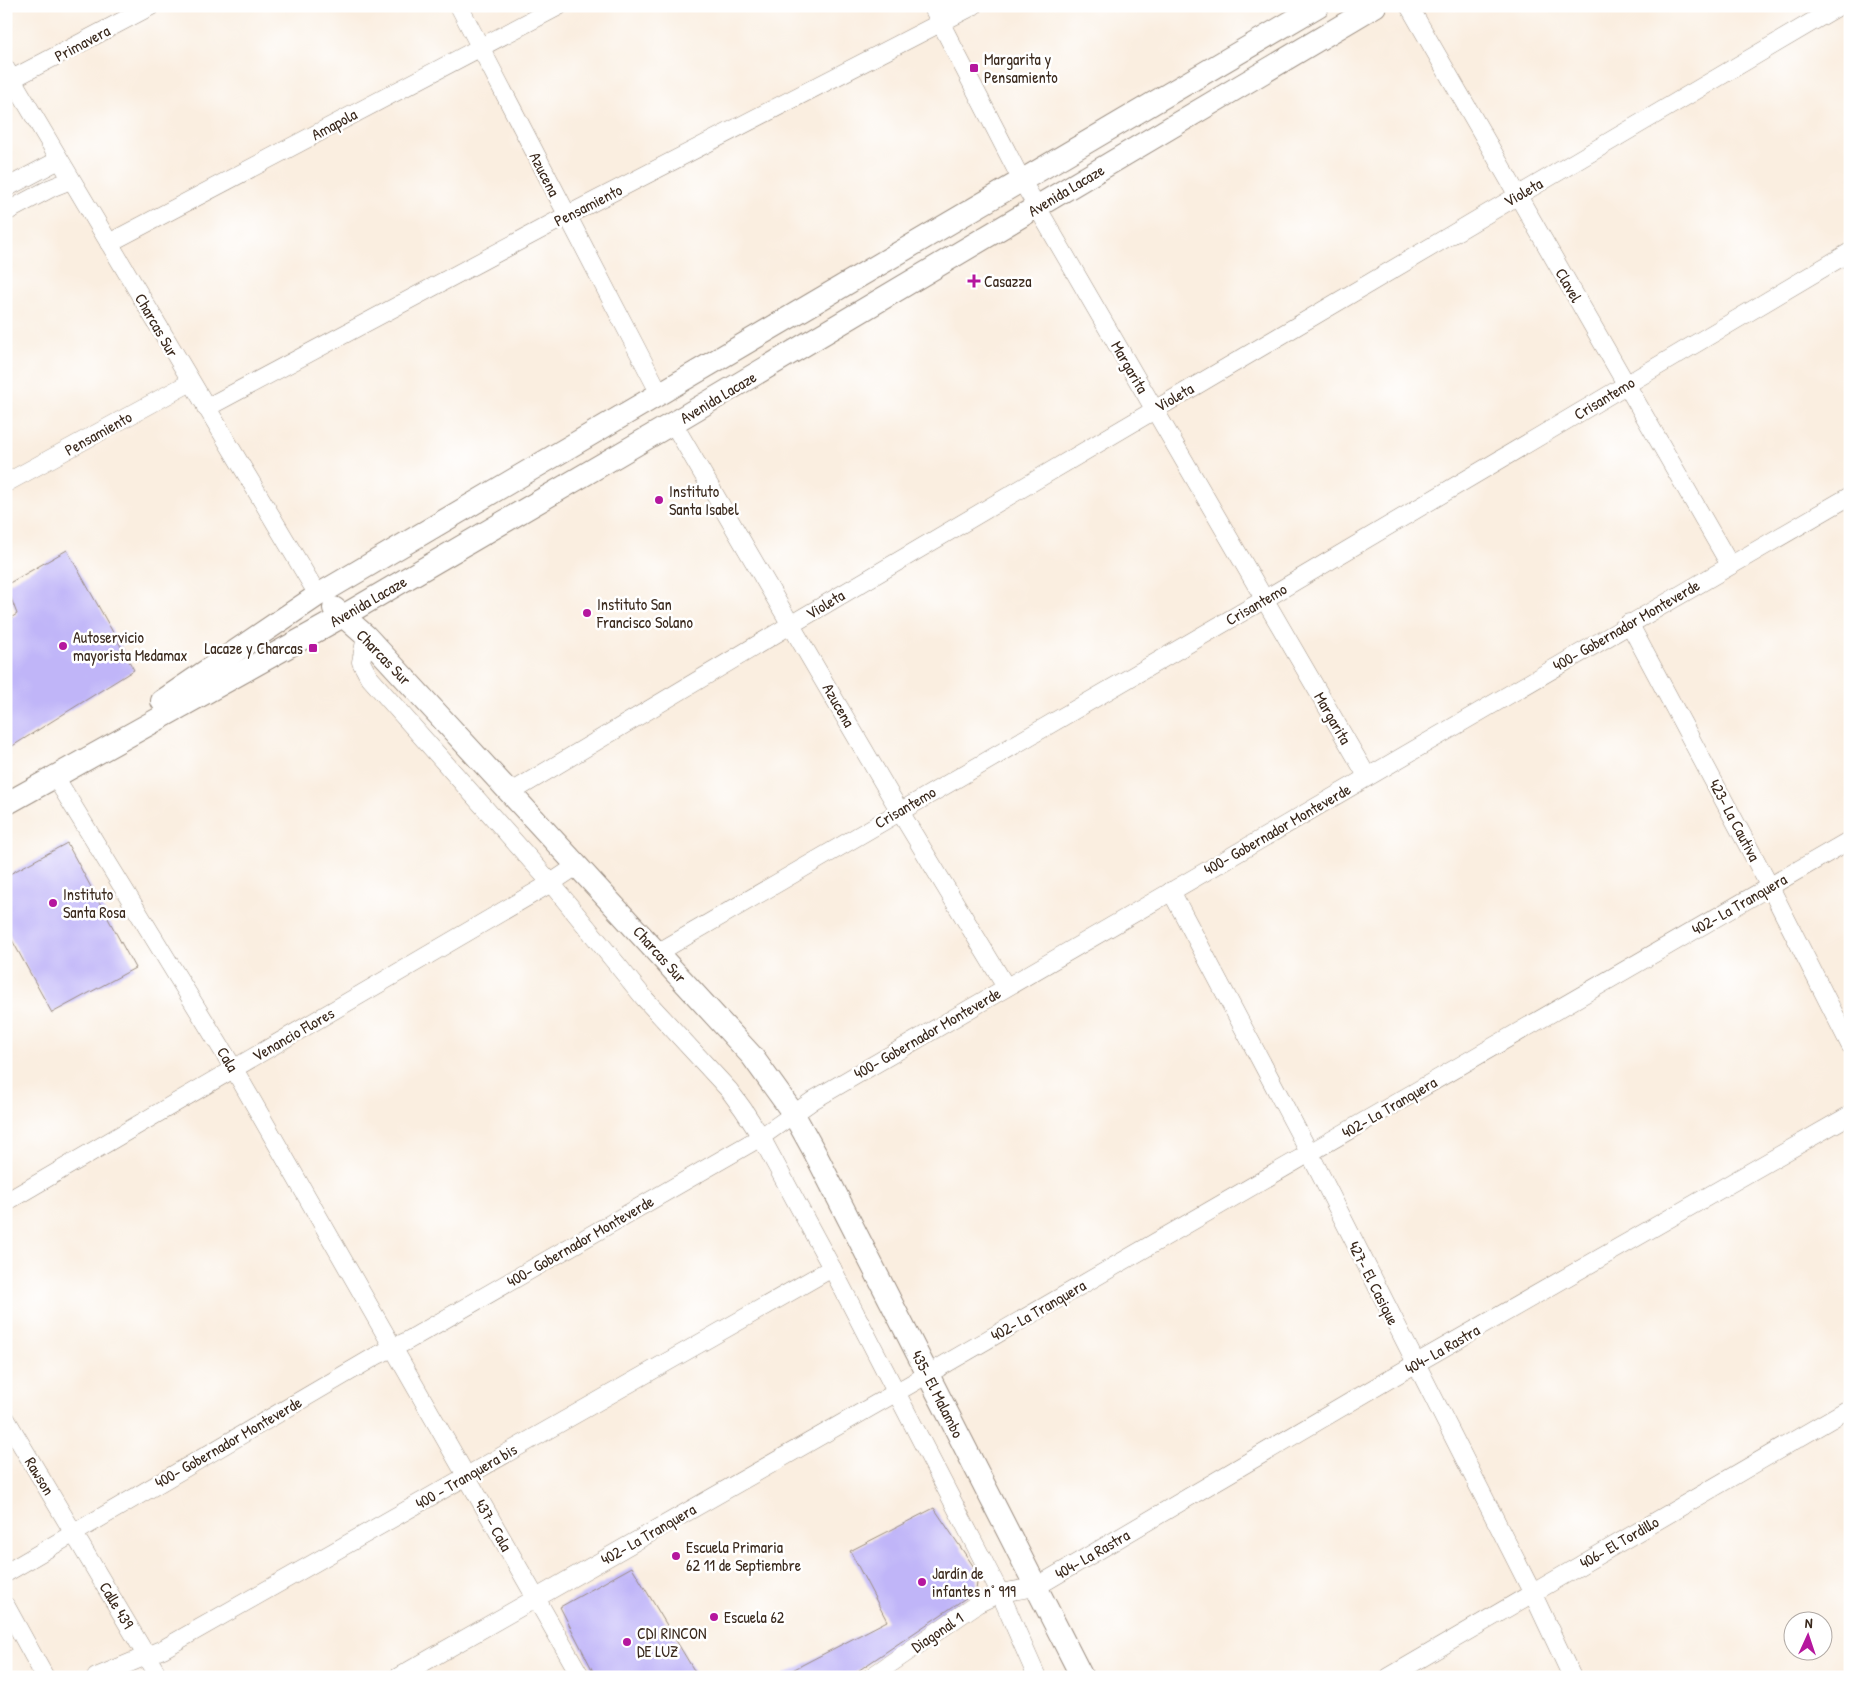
<svg xmlns="http://www.w3.org/2000/svg" width="1856" height="1683" viewBox="0 0 1856 1683" font-family="'Patrick Hand',sans-serif">
  <style>
    .building { fill: #c0b5f8 }
    .lines { fill: none; stroke-linecap: round; stroke-linejoin: round }
    .minor-casing { stroke: #9a8c7f; stroke-width: 19 }
    .major-casing { stroke: #9a8c7f; stroke-width: 24 }
    .minor { stroke: #fff; stroke-width: 18 }
    .major { stroke: #fff; stroke-width: 22 }
    .poi-dot { fill: #b5179e; stroke: #fff; stroke-width: 2 }
    .labels { text-anchor: middle; stroke-width: 5; stroke-linejoin: round; paint-order: stroke }
    .street-label { font-size: 16px; fill: #3b2a1e; stroke: #fff }
    .poi-label { font-size: 16px; fill: #3b2a1e; stroke: #fff; text-anchor: start }
  </style>
  <rect width="100%" height="100%" fill="#fff"/>
  <filter id="ink" filterUnits="userSpaceOnUse"><feTurbulence type="fractalNoise" baseFrequency=".02" numOctaves="2"/><feDisplacementMap in="SourceGraphic" scale="10" xChannelSelector="R" yChannelSelector="G"/><feConvolveMatrix kernelMatrix="1 2 1 2 8 2 1 2 1" color-interpolation-filters="sRGB"/></filter>
  <filter id="wash" filterUnits="userSpaceOnUse"><feTurbulence type="fractalNoise" baseFrequency=".0096" numOctaves="4" result="noise"/><feDisplacementMap in="SourceGraphic" scale="20" xChannelSelector="R" yChannelSelector="G"/><feGaussianBlur stdDeviation="1.12" result="paint"/><feColorMatrix in="noise" values="0 0 0 0 0 0 0 0 0 0 0 0 0 0 0 0 0 1.4 0 .05"/><feComposite in="paint" operator="in"/></filter>
  <g filter="url(#wash)">
    <rect width="100%" height="100%" fill="#faeee0"/>
    <g id="blocks">
      <g class="building">
        <path d="M67,550L134,670L6,750V621L17,614L6,585Z"/>
        <path d="M67,843L135,968L52,1013L6,929V876Z"/>
        <path d="M934,1508L978,1573L976,1591L849,1677H779L887,1621L850,1551Z"/>
        <path d="M632,1567L698,1677H596L560,1607Z"/>
      </g>
    </g>
  </g>
  <g filter="url(#ink)">
    <use href="#blocks" fill-opacity="0" stroke="#9a8c7f" stroke-width="1"/>
    <g class="lines">
      <defs>
        <g id="minor">
          <path d="M459,6L660,394"/>
          <path d="M932,6L1022,181L1367,776"/>
          <path d="M1409,6L1730,565"/>
          <path d="M6,69L318,595"/>
          <path d="M12,79L151,6"/>
          <path d="M6,188L59,160"/>
          <path d="M6,212L51,188L71,180"/>
          <path d="M109,243L559,6"/>
          <path d="M206,408L566,216L973,6"/>
          <path d="M673,423L899,810L1006,987"/>
          <path d="M6,483L191,382"/>
          <path d="M1629,623L1770,887L1850,1045"/>
          <path d="M366,636L361,662L369,677L551,883L645,999L729,1090L743,1109L761,1137L832,1268L1000,1593L1037,1677"/>
          <path d="M54,775L234,1069L581,1677"/>
          <path d="M510,793L792,624L1839,6"/>
          <path d="M1171,891L1309,1152L1532,1592L1572,1677"/>
          <path d="M659,952L1265,599L1850,252"/>
          <path d="M6,1202L551,883L578,865"/>
          <path d="M6,1419L159,1677"/>
          <path d="M6,1573L376,1356L407,1341L761,1137L815,1099L1850,496"/>
          <path d="M6,1606L45,1677"/>
          <path d="M96,1677L163,1649L832,1268"/>
          <path d="M398,1677L897,1392L1850,840"/>
          <path d="M871,1677L977,1604L1000,1593L1036,1587L1415,1364L1850,1115"/>
          <path d="M1389,1677L1850,1408"/>
        </g>
        <g id="major">
          <path d="M334,608L366,636L752,1056L793,1113L814,1151L1082,1677"/>
          <path d="M162,701L318,595L1318,6"/>
          <path d="M6,804L343,616L673,423L1375,6"/>
        </g>
      </defs>
      <use href="#minor" class="minor-casing"/>
      <use href="#major" class="major-casing"/>
      <use href="#minor" class="minor"/>
      <use href="#major" class="major"/>
    </g>
  </g>
  <g class="poi-dot">
    <rect x="969" y="63" width="10" height="10" rx="2.5"/>
    <path d="M971.5 273.5h5v5h5v5h-5v5h-5v-5h-5v-5h5z"/>
    <circle cx="659" cy="500" r="5"/>
    <circle cx="587" cy="613" r="5"/>
    <circle cx="63" cy="646" r="5"/>
    <rect x="308" y="643" width="10" height="10" rx="2.5"/>
    <circle cx="53" cy="903" r="5"/>
    <circle cx="676" cy="1556" r="5"/>
    <circle cx="922" cy="1582" r="5"/>
    <circle cx="714" cy="1617" r="5"/>
    <circle cx="627" cy="1642" r="5"/>
  </g>
  <g class="labels">
    <g class="street-label">
      <text transform="translate(82 43) rotate(-28)" y="6">Primavera</text>
      <text transform="translate(334 124) rotate(-28)" y="6">Amapola</text>
      <text transform="translate(545 174) rotate(63)" y="6">Azucena</text>
      <text transform="translate(1066 190) rotate(-31)" y="6">Avenida Lacaze</text>
      <text transform="translate(1523 192) rotate(-30)" y="6">Violeta</text>
      <text transform="translate(588 205) rotate(-27)" y="6">Pensamiento</text>
      <text transform="translate(1569 285) rotate(60)" y="6">Clavel</text>
      <text transform="translate(157 325) rotate(60)" y="6">Charcas Sur</text>
      <text transform="translate(1130 367) rotate(60)" y="6">Margarita</text>
      <text transform="translate(718 397) rotate(-31)" y="6">Avenida Lacaze</text>
      <text transform="translate(1174 397) rotate(-30)" y="6">Violeta</text>
      <text transform="translate(1604 398) rotate(-31)" y="6">Crisantemo</text>
      <text transform="translate(98 433) rotate(-29)" y="6">Pensamiento</text>
      <text transform="translate(368 601) rotate(-30)" y="6">Avenida Lacaze</text>
      <text transform="translate(825 604) rotate(-31)" y="6">Violeta</text>
      <text transform="translate(1256 604) rotate(-30)" y="6">Crisantemo</text>
      <text transform="translate(1626 625) rotate(-30)" y="6">400- Gobernador Monteverde</text>
      <text transform="translate(384 657) rotate(46)" y="6">Charcas Sur</text>
      <text transform="translate(839 705) rotate(60)" y="6">Azucena</text>
      <text transform="translate(1333 718) rotate(60)" y="6">Margarita</text>
      <text transform="translate(905 807) rotate(-30)" y="6">Crisantemo</text>
      <text transform="translate(1735 820) rotate(62)" y="6">423- La Cautiva</text>
      <text transform="translate(1277 829) rotate(-30)" y="6">400- Gobernador Monteverde</text>
      <text transform="translate(1739 904) rotate(-30)" y="6">402- La Tranquera</text>
      <text transform="translate(660 954) rotate(48)" y="6">Charcas Sur</text>
      <text transform="translate(927 1033) rotate(-30)" y="6">400- Gobernador Monteverde</text>
      <text transform="translate(293 1034) rotate(-30)" y="6">Venancio Flores</text>
      <text transform="translate(228 1059) rotate(59)" y="6">Cala</text>
      <text transform="translate(1389 1107) rotate(-30)" y="6">402- La Tranquera</text>
      <text transform="translate(580 1241) rotate(-30)" y="6">400- Gobernador Monteverde</text>
      <text transform="translate(1374 1283) rotate(63)" y="6">427- El Casique</text>
      <text transform="translate(1038 1310) rotate(-30)" y="6">402- La Tranquera</text>
      <text transform="translate(1442 1349) rotate(-30)" y="6">404- La Rastra</text>
      <text transform="translate(938 1394) rotate(63)" y="6">435- El Malambo</text>
      <text transform="translate(228 1442) rotate(-30)" y="6">400- Gobernador Monteverde</text>
      <text transform="translate(40 1476) rotate(59)" y="6">Rawson</text>
      <text transform="translate(466 1476) rotate(-30)" y="6">400 - Tranquera bis</text>
      <text transform="translate(494 1525) rotate(60)" y="6">437- Cala</text>
      <text transform="translate(648 1534) rotate(-30)" y="6">402- La Tranquera</text>
      <text transform="translate(1619 1542) rotate(-30)" y="6">406- El Tordillo</text>
      <text transform="translate(1092 1554) rotate(-30)" y="6">404- La Rastra</text>
      <text transform="translate(117 1605) rotate(59)" y="6">Calle 439</text>
      <text transform="translate(937 1632) rotate(-34)" y="6">Diagonal 1</text>
    </g>
    <g class="poi-label">
      <text x="984" y="65">Margarita y<tspan x="984" dy="18">Pensamiento</tspan></text>
      <text x="984" y="287">Casazza</text>
      <text x="669" y="497">Instituto<tspan x="669" dy="18">Santa Isabel</tspan></text>
      <text x="597" y="610">Instituto San<tspan x="597" dy="18">Francisco Solano</tspan></text>
      <text x="73" y="643">Autoservicio<tspan x="73" dy="18">mayorista Medamax</tspan></text>
      <text x="303" y="654" text-anchor="end">Lacaze y Charcas</text>
      <text x="63" y="900">Instituto<tspan x="63" dy="18">Santa Rosa</tspan></text>
      <text x="686" y="1553">Escuela Primaria<tspan x="686" dy="18">62 11 de Septiembre</tspan></text>
      <text x="932" y="1579">Jardín de<tspan x="932" dy="18">infantes n° 919</tspan></text>
      <text x="724" y="1623">Escuela 62</text>
      <text x="637" y="1639">CDI RINCON<tspan x="637" dy="18">DE LUZ</tspan></text>
    </g>
  </g>
  <rect width="1856" height="1683" fill="none" stroke="#fff" stroke-width="25"/>
  <g transform="translate(1808 1636) rotate(3)"><circle r="24" fill="#ffffff" stroke="#b1aaa5"/>
  <path d="M0-4L9 19L0 12L-9 19Z" fill="#b5179e"/>
  <text y="-8" font-size="14" font-weight="bold" text-anchor="middle" fill="#3b2a1e">N</text>
  </g>
</svg>
